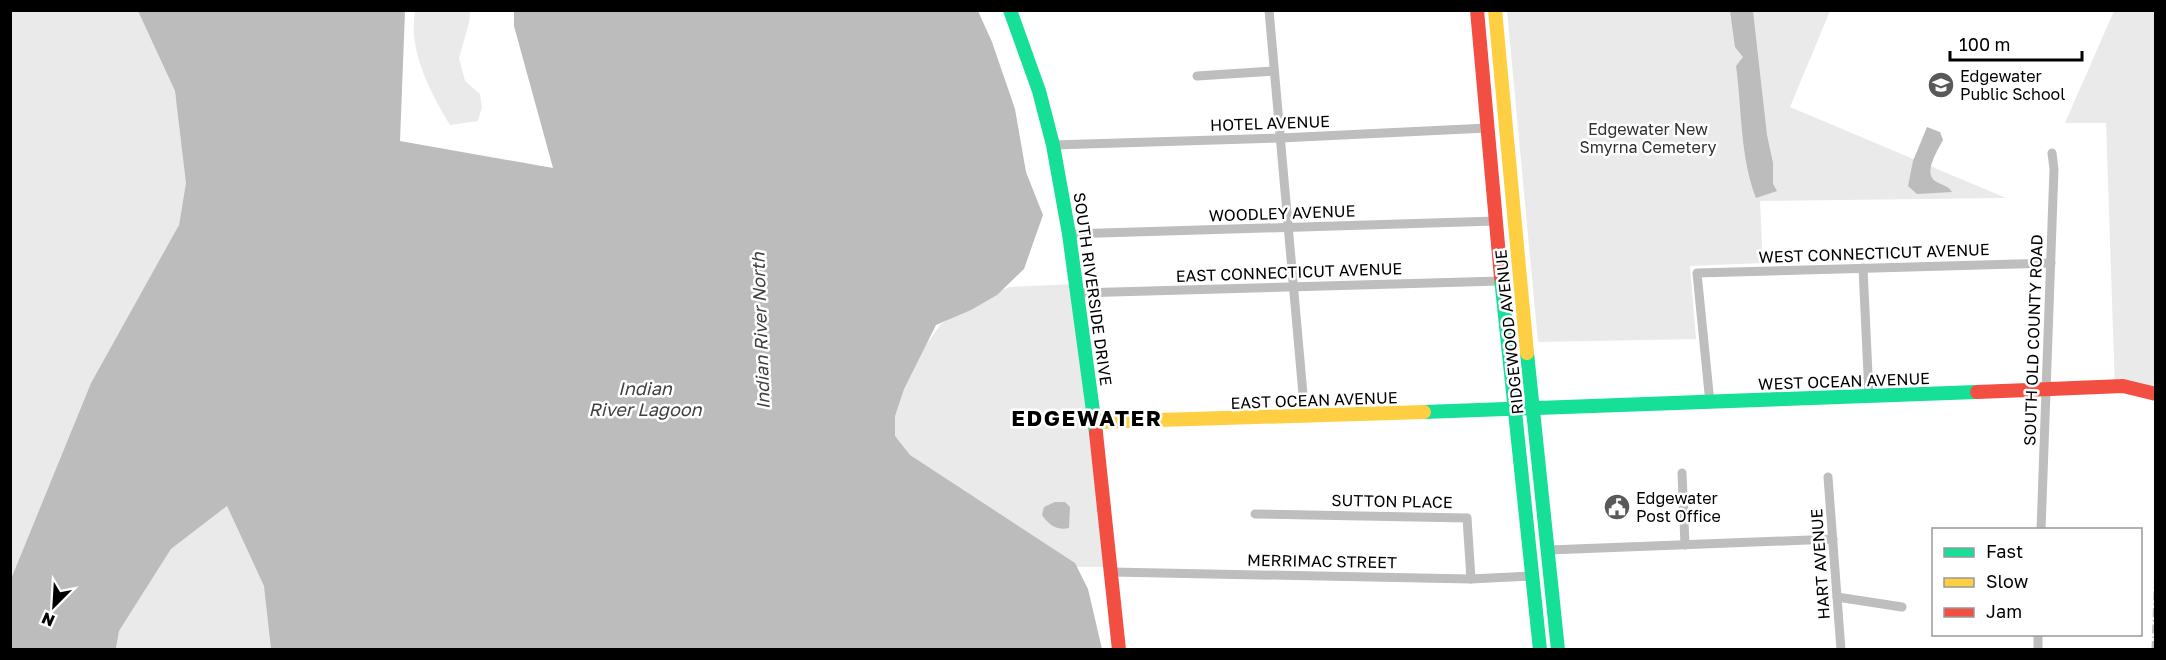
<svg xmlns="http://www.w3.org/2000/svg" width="2166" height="660" viewBox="0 0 2166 660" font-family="'Golos Text',sans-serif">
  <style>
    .green { fill: #eaeaea }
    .water { fill: #bcbcbc }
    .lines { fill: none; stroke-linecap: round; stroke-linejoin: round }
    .street { stroke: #bebebe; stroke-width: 9 }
    .fast { stroke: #16e098; stroke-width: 14 }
    .slow { stroke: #ffcf43; stroke-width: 14 }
    .jam { stroke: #f24e42; stroke-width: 14 }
    .rail { stroke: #bdbdbd; stroke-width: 3; stroke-dasharray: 9 3 1.5 3; stroke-linecap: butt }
    .labels { text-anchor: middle; stroke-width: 5; stroke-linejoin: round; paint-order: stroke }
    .poi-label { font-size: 16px; fill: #000; stroke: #fff; text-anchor: start }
    .street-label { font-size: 16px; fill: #000; stroke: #fff }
    .park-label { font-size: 16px; fill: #303030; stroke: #fff }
    .water-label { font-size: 18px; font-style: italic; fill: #414141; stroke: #fff }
    .district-label { font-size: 22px; font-weight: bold; letter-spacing: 1.5px; fill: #000; stroke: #fff }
  </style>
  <rect width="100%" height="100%" fill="#fff"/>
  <g class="green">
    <path d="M11,11H138L175,91L176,99L198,154L182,207L179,226L91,383L11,579Z"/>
    <path d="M415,11H470L469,23L459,58L465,81L480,94L482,107L478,121L450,125C430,92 408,50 415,11Z"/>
    <path d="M1507,11H1830L1790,107L2006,198L1760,201L1763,263L1690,266L1696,339L1538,342Z"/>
    <path d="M2114,11H2155V390L2115,389L2106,123H2065Z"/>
    <path d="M1073,284L1106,567H1070L906,461L882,416L892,392L941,324L989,295L1010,287Z"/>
    <path d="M227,506L257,571L266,576L271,649L116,650L119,631L171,549Z"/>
  </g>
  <g class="water">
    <path d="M138,11H405L400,141L553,168L514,26V11H978L992,42L1015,109L1026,172L1043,215L1024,269L997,295L971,310L936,325L904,389L895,416V436L910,455L1075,563L1088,589L1102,649H271L264,586L227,506L171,549L119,631L116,649H11V579L91,383L179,225L186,183L175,91Z"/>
    <path d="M1730,11H1753L1767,135L1773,163V184L1777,191L1756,198C1740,157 1742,109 1736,66L1743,57L1735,47Z"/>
    <path d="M1927,127L1940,132L1943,140C1938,150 1923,172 1935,181C1942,186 1948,185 1952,192L1917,194L1908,186L1913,161Z"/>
    <path d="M1055,502H1065L1070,507L1069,528C1057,531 1049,525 1042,515L1044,507Z"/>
  </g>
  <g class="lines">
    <g class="street">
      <path d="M1269,10C1281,146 1292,282 1305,417"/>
      <path d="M1197,76L1274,71"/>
      <path d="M1053,145L1281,138L1487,128"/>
      <path d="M1069,234L1496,221"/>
      <path d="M1863,268L1869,396"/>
      <path d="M1078,293L1501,281"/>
      <path d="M1710,403L1697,273L2051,263"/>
      <path d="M1682,473L1685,545"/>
      <path d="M1828,477L1841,650"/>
      <path d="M1255,514L1467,518L1471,579"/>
      <path d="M2041,530L2054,169L2052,153"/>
      <path d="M1549,550L1833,539"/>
      <path d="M1111,572L1471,579L1533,576"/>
      <path d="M1837,597L1902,607"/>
      <path d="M2038,650V634"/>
    </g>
    <g class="fast">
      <path d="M1010,10L1039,91L1053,145L1069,234L1096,433"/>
      <path d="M1501,278L1540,650"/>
      <path d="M1527,353L1558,650"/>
      <path d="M1424,412L1977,392"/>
    </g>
    <g class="slow">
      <path d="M1495,10L1527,353"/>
      <path d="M1095,422L1424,412"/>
    </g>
    <g class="jam">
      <path d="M1477,10L1501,278"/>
      <path d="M1977,392L2123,386L2156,394"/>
      <path d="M1096,433L1119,650"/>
    </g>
    <path class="rail" d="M2153,650L2156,562"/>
  </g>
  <defs>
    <symbol id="school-disc" viewBox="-11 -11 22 22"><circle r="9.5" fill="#595959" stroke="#fff"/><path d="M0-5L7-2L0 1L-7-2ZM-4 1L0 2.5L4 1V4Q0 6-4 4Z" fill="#fff"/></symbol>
    <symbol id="civic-disc" viewBox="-11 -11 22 22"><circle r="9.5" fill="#595959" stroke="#fff"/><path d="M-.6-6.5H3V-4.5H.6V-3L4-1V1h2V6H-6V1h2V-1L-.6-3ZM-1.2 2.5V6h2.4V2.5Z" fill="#fff"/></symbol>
  </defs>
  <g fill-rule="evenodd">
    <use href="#school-disc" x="1926" y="70" width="30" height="30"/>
    <use href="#civic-disc" x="1602" y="492" width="30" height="30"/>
  </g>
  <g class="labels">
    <g class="poi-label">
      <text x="1960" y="82">Edgewater<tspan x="1960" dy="18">Public School</tspan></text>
      <text x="1636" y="504">Edgewater<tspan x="1636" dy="18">Post Office</tspan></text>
    </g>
    <g class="street-label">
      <text transform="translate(1270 123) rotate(-2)" y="6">HOTEL AVENUE</text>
      <text transform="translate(1282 213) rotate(-2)" y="6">WOODLEY AVENUE</text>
      <text transform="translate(1874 253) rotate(-2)" y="6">WEST CONNECTICUT AVENUE</text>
      <text transform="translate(1289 272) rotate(-2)" y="6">EAST CONNECTICUT AVENUE</text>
      <text transform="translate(1093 289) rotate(82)" y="6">SOUTH RIVERSIDE DRIVE</text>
      <text transform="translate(1509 332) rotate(-96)" y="6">RIDGEWOOD AVENUE</text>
      <text transform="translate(2033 340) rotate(-88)" y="6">SOUTH OLD COUNTY ROAD</text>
      <text transform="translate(1844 381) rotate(-2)" y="6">WEST OCEAN AVENUE</text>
      <text transform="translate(1314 400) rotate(-2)" y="6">EAST OCEAN AVENUE</text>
      <text transform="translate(1392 501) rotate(1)" y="6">SUTTON PLACE</text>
      <text transform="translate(1322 561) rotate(1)" y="6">MERRIMAC STREET</text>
      <text transform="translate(1820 564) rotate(-94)" y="6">HART AVENUE</text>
    </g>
    <g class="park-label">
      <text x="1648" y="135">Edgewater New<tspan x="1648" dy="18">Smyrna Cemetery</tspan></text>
    </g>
    <g class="water-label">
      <text transform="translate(761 331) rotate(-92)" y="6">Indian River North</text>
      <text x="645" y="395">Indian<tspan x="645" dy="21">River Lagoon</tspan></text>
    </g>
    <g class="district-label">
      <text x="1087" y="426">EDGEWATER</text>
    </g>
  </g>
  <rect width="2166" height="660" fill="none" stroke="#000000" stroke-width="24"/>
  <rect x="1932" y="528" width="210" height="108" fill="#ffffff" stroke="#999999" stroke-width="1.5"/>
  <rect x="1944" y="548" width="30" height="9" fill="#16e098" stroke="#999999" stroke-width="1.5"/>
  <text x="1986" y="558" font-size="18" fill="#000000">Fast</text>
  <rect x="1944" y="578" width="30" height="9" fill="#ffcf43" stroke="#999999" stroke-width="1.5"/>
  <text x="1986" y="588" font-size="18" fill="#000000">Slow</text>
  <rect x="1944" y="608" width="30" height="9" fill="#f24e42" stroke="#999999" stroke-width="1.5"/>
  <text x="1986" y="618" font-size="18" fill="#000000">Jam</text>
  <g transform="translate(54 606) rotate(204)" stroke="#ffffff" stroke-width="4.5" paint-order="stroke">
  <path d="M0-4.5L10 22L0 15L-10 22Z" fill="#000000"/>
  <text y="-9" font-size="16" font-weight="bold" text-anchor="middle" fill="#000000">N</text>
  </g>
  <path d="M1950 51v9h132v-9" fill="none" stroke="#000000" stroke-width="3"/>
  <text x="1959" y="51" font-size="18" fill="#000000" stroke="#ffffff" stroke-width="4.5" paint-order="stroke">100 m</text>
</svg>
